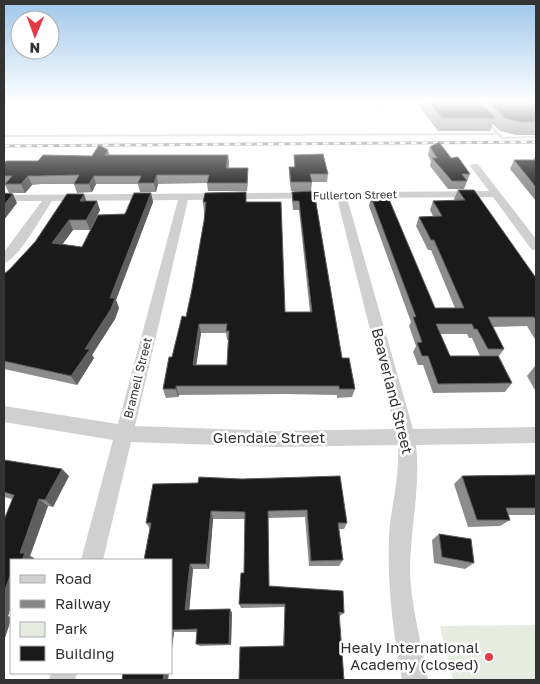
<svg xmlns="http://www.w3.org/2000/svg" width="540" height="684" viewBox="0 0 540 684" font-family="'Golos Text',sans-serif">
  <style>
    .green { fill: #e6ecdf }
    .lines { fill: none; stroke-linecap: round; stroke-linejoin: round }
    .lane { fill: #d0d0d0; fill-rule: evenodd }
    .street { fill: #d0d0d0; fill-rule: evenodd }
    .rail-casing { stroke: #888; stroke-width: 3 }
    .rail { stroke: #fff; stroke-width: 2; stroke-dasharray: 5.5; stroke-linecap: butt }
    .wall { fill: #8c8c8c; fill-rule: evenodd }
    .shaded-wall { fill: #5f5f5f }
    .building { fill: #1a1a1a; stroke: #5f5f5f; fill-rule: evenodd }
    .poi-dot { fill: #e63946; stroke: #fff; stroke-width: 2 }
    .labels { text-anchor: middle; stroke-width: 5; stroke-linejoin: round; paint-order: stroke }
    .far-street-label { font-size: 11px; fill: #333; stroke: #fff }
    .street-label { font-size: 12px; fill: #333; stroke: #fff }
    .near-street-label { font-size: 15px; fill: #333; stroke: #fff }
    .near-poi-label { font-size: 15px; fill: #333; stroke: #fff; text-anchor: end }
  </style>
  <rect width="100%" height="100%" fill="#fff"/>
  <path class="green" d="M536,625V680H453L440,626Z"/>
  <g class="lines">
    <g class="lane">
      <path d="M378,101H381L382,107H380Z"/>
      <path d="M484,119H486L503,137L536,136V138L502,139L497,135L4,137V135L495,133L484,121Z"/>
    </g>
    <g class="street">
      <path d="M472,164H478L536,239V250H532L493,197L347,198L413,429L536,427V443L416,445C421,487 410,529 410,571C411,608 422,644 428,680H402C393,632 387,585 389,536C391,505 400,477 398,445L276,447L131,442L103,560H81L113,440L4,422V406L118,424L178,200L52,201C43,214 19,259 4,263V252L42,201H4V195L489,191L470,166ZM337,198L395,429L276,431L135,426L188,200Z"/>
      <path d="M51,673H77L75,680H49Z"/>
    </g>
    <defs>
      <path id="rail" d="M4,146L536,142"/>
    </defs>
    <use href="#rail" class="rail-casing"/>
    <use href="#rail" class="rail"/>
  </g>
  <g class="wall">
    <path d="M415,101H536V135H516L500,131L493,124L490,131H438Z"/>
    <path d="M430,147L451,158L470,174L464,189H448L430,166L431,161L428,155Z"/>
    <path d="M109,155H228L229,163L228,168H248L247,191H208L207,183L158,184L156,192H140L138,184H96L92,192L77,193L74,184H42L32,185L25,193H9L5,185H4V164L92,156Z"/>
    <path d="M294,155L328,174L327,182H312L311,191H291L289,175V167H294Z"/>
    <path d="M535,157H536V201L510,169L514,160H533Z"/>
    <path d="M458,190L536,278V341L527,326L493,327L504,349L499,356L512,383L505,392L433,393L423,365H418L413,352L416,346L409,326L411,322L369,206L371,197L435,308H455L431,250H428L416,226L419,217L433,216L430,210L433,201H455L454,199ZM440,334H467L469,338H472L480,356H450Z"/>
    <path d="M314,191L342,358L355,389L352,397L337,398V395L285,394L179,395L178,397L166,398L163,389L186,317L192,289L204,221V211L203,202H247L285,312H310L299,210H293L292,200V192ZM201,333H226L227,340H228L227,365H196Z"/>
    <path d="M151,193L153,202L116,300L119,308L115,319L92,355L94,358L77,385L4,369V274L87,201L100,210L90,230H73L62,244L82,247L125,214Z"/>
    <path d="M535,366H536V392L527,376Z"/>
    <path d="M4,460L69,476L53,507L48,506L30,556L34,558V560H11V607L8,616L12,499L4,497Z"/>
    <path d="M536,475V515H508L510,520L500,526L468,527L454,484L462,476Z"/>
    <path d="M199,477L347,523L344,529H339L343,560L339,566H309L305,517L268,518L269,586L344,613L340,616L283,646L285,607L241,608L239,604L244,573L245,519H213L209,569H193L189,610L230,609L232,613L231,645L200,646L196,644L197,632H174L171,656V560L146,523L198,483Z"/>
    <path d="M439,534L474,563L465,569L434,563L432,540Z"/>
  </g>
  <g class="shaded-wall">
    <path d="M108,150L110,158L105,155Z"/>
    <path d="M228,155L229,163L227,176L226,168Z"/>
    <path d="M248,168V176L247,191V183Z"/>
    <path d="M157,175L158,184L156,192L154,183Z"/>
    <path d="M28,176L32,185L25,193L21,184Z"/>
    <path d="M94,176L96,184L92,192L89,184Z"/>
    <path d="M151,193L153,202L116,300L119,308L115,319L92,355L94,358L77,385L71,376L110,298Z"/>
    <path d="M13,194L17,203L4,220V205Z"/>
    <path d="M84,194L87,203L80,201Z"/>
    <path d="M97,201L100,210L90,230L86,220Z"/>
    <path d="M69,220L73,230L57,252L52,243Z"/>
    <path d="M199,324L201,333L195,374L193,365Z"/>
    <path d="M176,386L179,395L178,397L176,389Z"/>
    <path d="M62,469L69,476L53,507L45,500Z"/>
    <path d="M39,499L48,506L30,556L34,558V560H22L20,553Z"/>
    <path d="M211,511L213,519L209,569L206,564Z"/>
    <path d="M190,564L193,569L189,613L185,610Z"/>
    <path d="M11,573V607L8,616L11,617V620L4,641V593Z"/>
    <path d="M230,609L232,613L231,645L229,644Z"/>
    <path d="M171,631L174,632L171,656Z"/>
    <path d="M164,673H169L168,680H163Z"/>
  </g>
  <g class="building">
    <path d="M428,101H479L496,118H442Z"/>
    <path d="M487,101H536V122H521L505,118Z"/>
    <path d="M439,142L451,158L458,157L470,174H462L467,181H452L432,158H437L430,147Z"/>
    <path d="M99,145L108,150L105,155H228L226,168H248L247,183H207L209,175H157L154,183H138L141,176H94L89,184H74L79,175L38,176H28L21,184H5L12,176H4V164L6,161H38L43,155L92,156Z"/>
    <path d="M323,154L328,174H310L312,182H291L289,167H295L294,155Z"/>
    <path d="M514,160H536V187Z"/>
    <path d="M458,190H474L536,278V320L534,317H488L504,349H488L477,329H474L472,324H436L450,356H498L512,383L438,384L428,356H422L417,343L422,342L413,317H416L371,197H388L435,308H464L434,240H431L419,217L442,216L433,201L465,200Z"/>
    <path d="M314,191L342,358H349L355,389H339V386H176V389H163L169,357H172L182,316L186,317L192,289L204,221L206,202H203L205,193L246,192V202H281L285,312H312L299,201H293L292,192ZM199,324H227L226,331H229L227,365H193Z"/>
    <path d="M4,193L13,194L4,205Z"/>
    <path d="M134,193H151L110,298H115L111,309L85,349H90L71,376L4,361V274L9,270L35,242L67,194H84L80,201H97L86,220H69L52,243L82,247L98,215L125,214Z"/>
    <path d="M4,460L62,469L45,500L39,499L20,553H25L22,560H11V573L4,593V520L14,495L4,492Z"/>
    <path d="M536,475V508H506L510,520H477L462,476Z"/>
    <path d="M340,476L347,523H338L343,560L311,561L307,510L268,511L269,586L343,591L344,613L339,612L344,680H239L240,647L284,646L285,604H239L241,573H244L245,512L211,511L206,564H190L185,610L230,609L229,644H196L197,629L171,630V560H144L151,523H146L153,484L198,483L199,477L242,479Z"/>
    <path d="M439,534L471,539L474,563L442,557Z"/>
    <path d="M123,673H164L163,680H122Z"/>
  </g>
  <linearGradient id="sky" x2="0" y2="1"><stop stop-color="#9ec6ea"/><stop offset="0.52" stop-color="#fff"/><stop offset="1" stop-color="#fff" stop-opacity="0"/></linearGradient>
  <rect width="540" height="196" fill="url(#sky)"/>
  <circle class="poi-dot" cx="489" cy="657" r="5"/>
  <g class="labels">
    <g class="far-street-label">
      <text transform="translate(355 195) rotate(-1)" y="4">Fullerton Street</text>
    </g>
    <g class="street-label">
      <text transform="translate(138 378) rotate(-76)" y="4">Bramell Street</text>
    </g>
    <g class="near-street-label">
      <text transform="translate(392 391) rotate(76)" y="5">Beaverland Street</text>
      <text x="269" y="443">Glendale Street</text>
    </g>
    <g class="near-poi-label">
      <text x="479" y="653">Healy International<tspan x="479" dy="17">Academy (closed)</tspan></text>
    </g>
  </g>
  <rect width="540" height="684" fill="none" stroke="#333333" stroke-width="10"/>
  <rect x="10" y="559" width="162" height="115" fill="#ffffff" stroke="#adadad"/>
  <rect x="20" y="575" width="25" height="8" fill="#d0d0d0" stroke="#adadad"/>
  <text x="55" y="584" font-size="15" fill="#333333">Road</text>
  <rect x="20" y="600" width="25" height="8" fill="#888888" stroke="#adadad"/>
  <text x="55" y="609" font-size="15" fill="#333333">Railway</text>
  <rect x="20" y="622" width="25" height="15" fill="#e6ecdf" stroke="#adadad"/>
  <text x="55" y="634" font-size="15" fill="#333333">Park</text>
  <rect x="20" y="646" width="25" height="15" fill="#1a1a1a" stroke="#adadad"/>
  <text x="55" y="659" font-size="15" fill="#333333">Building</text>
  <g transform="translate(35 35) rotate(181)"><circle r="24" fill="#ffffff" stroke="#adadad"/>
  <path d="M0-4L9 19L0 12L-9 19Z" fill="#e63946"/>
  <text y="-8" font-size="14" font-weight="bold" text-anchor="middle" fill="#333333">N</text>
  </g>
</svg>
